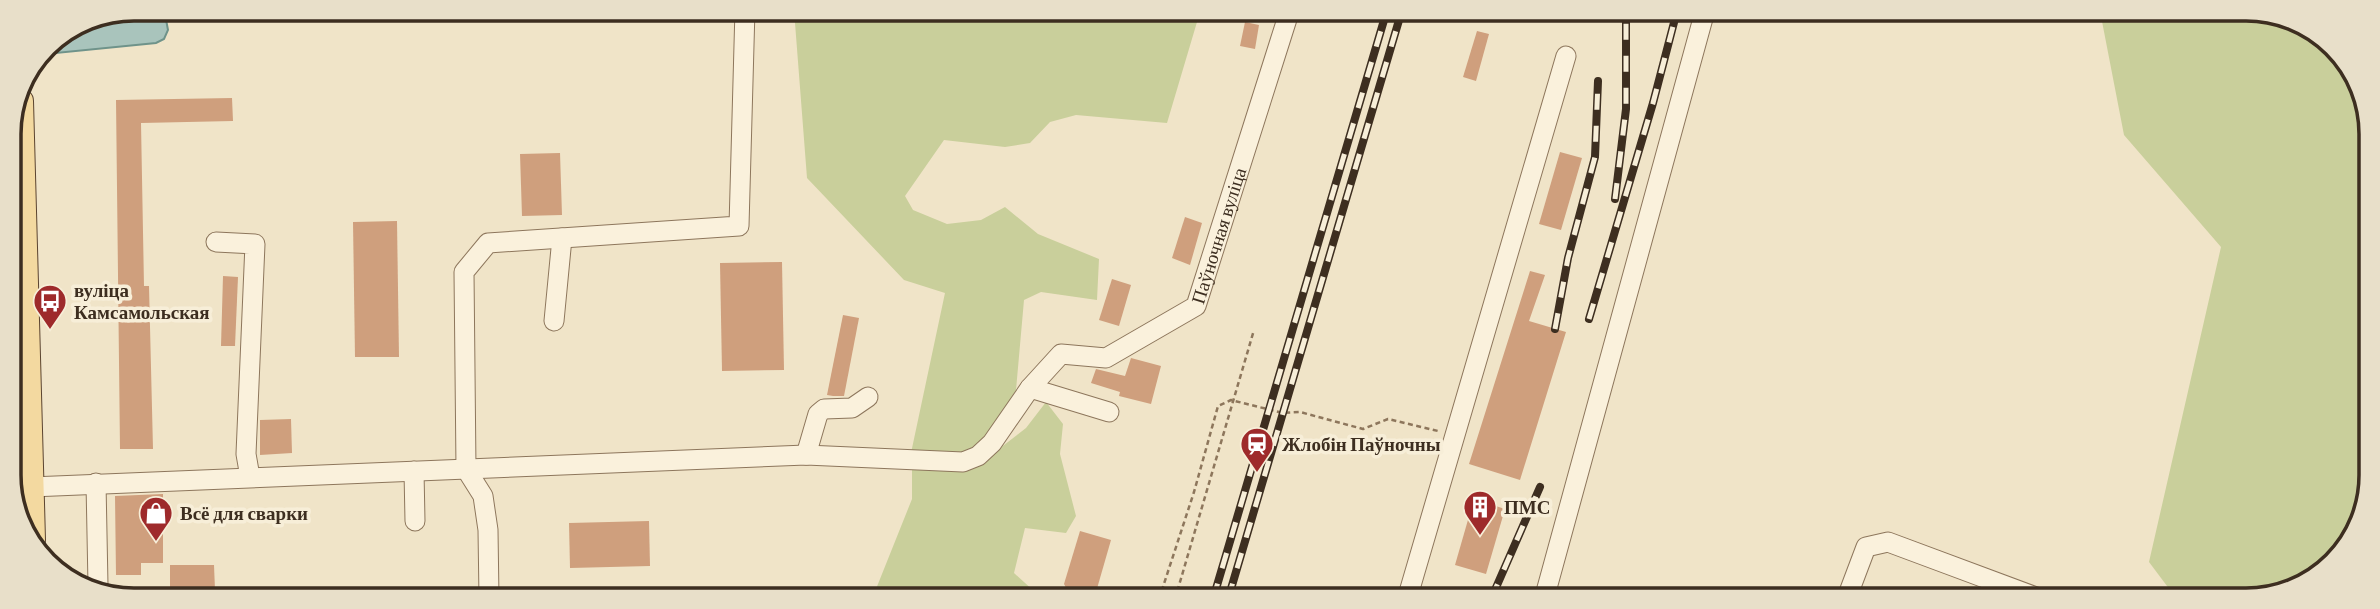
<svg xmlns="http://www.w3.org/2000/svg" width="2380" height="609" viewBox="0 0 2380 609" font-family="'Crimson Pro',serif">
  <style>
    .green { fill: #c9cf9b }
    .water { fill: #a9c4bc; stroke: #6f938a; stroke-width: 2 }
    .building { fill: #cf9f7d }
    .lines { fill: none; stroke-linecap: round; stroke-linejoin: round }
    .minor-casing { stroke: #8d765c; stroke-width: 21 }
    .major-casing { stroke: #5b4430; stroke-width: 26 }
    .path { stroke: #8d765c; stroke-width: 2.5; stroke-dasharray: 5 3.5; stroke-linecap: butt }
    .minor { stroke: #faf1dc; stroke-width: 19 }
    .major { stroke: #f3d9a0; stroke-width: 24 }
    .rail-casing { stroke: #3d2e20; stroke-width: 8 }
    .rail { stroke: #f7eed8; stroke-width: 5; stroke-dasharray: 16; stroke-linecap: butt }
    .labels { text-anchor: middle; stroke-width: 7; stroke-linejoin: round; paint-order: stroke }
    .street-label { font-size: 19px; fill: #3d2e20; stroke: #f7eed8 }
    .poi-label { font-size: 19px; font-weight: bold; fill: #3d2e20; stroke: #f7eed8; text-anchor: start }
    .rim { fill: none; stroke: #3d2e20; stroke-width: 3.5 }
  </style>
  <rect width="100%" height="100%" fill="#f0e4c8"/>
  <g class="green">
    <path d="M794,10H1236L1197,22L1167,123L1076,115L1050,122L1030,143L1005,147L944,140L905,196L913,210L947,224L981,220L1005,207L1038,234L1099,259L1097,300L1041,292L1024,300L1016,390L989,437L974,451L959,456L911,453L945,293L904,280L807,178Z"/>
    <path d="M2100,11H2271L2334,45L2369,109V500L2328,569L2253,600H2185L2170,590L2149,562L2221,247L2124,135Z"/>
    <path d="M1046,402L1063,424L1060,454L1076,516L1066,533L1025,528L1014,573L1036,593L1035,599H872L912,499V469H973L1026,428Z"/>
  </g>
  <path class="water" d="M134,9H164L168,30L164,39L156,43L56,53L50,42L87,18Z"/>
  <g class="building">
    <path d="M1245,22L1259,25L1255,49L1240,46Z"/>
    <path d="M1477,31L1489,34L1476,81L1463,77Z"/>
    <path d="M232,98L233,121L141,123L144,286H149L153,449H120L116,100Z"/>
    <path d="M1560,152L1582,158L1561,230L1539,224Z"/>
    <path d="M560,153L562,215L522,216L520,154Z"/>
    <path d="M1185,217L1202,223L1190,265L1172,258Z"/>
    <path d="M397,221L399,357H355L353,222Z"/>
    <path d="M782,262L784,370L722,371L720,263Z"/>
    <path d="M1530,271L1545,275L1529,321L1566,332L1520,480L1469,464Z"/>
    <path d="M223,276L238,277L235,346H221Z"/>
    <path d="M1112,279L1131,285L1119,326L1099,320Z"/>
    <path d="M843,315L859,318L844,396H833L827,395Z"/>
    <path d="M1131,358L1161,366L1151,404L1119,396L1120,392L1091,383L1096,369L1125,376Z"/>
    <path d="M291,419L292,453L260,455V420Z"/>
    <path d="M163,494V563H141V575H116L115,496Z"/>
    <path d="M1474,499L1505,509L1486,574L1455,565Z"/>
    <path d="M649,521L650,566L570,568L569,523Z"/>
    <path d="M1080,531L1111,540L1094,599L1070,595L1064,584Z"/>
    <path d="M170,565H214L215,590L170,589Z"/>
  </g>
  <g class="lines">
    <defs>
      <g id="minor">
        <path d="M216,242L255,244L246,454L250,477"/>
        <path d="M554,321L562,238"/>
        <path d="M1030,388L1109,412"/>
        <path d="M806,455L818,414L824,409L852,408L868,397"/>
        <path d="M414,471L415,521"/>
        <path d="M96,483L98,585"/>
        <path id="s1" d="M31,487L806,455L963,462L978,456L992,443L1030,388L1061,354L1106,358L1196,306L1287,19"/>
        <path d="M489,598L488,530L483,496L466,469L464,272L488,243L739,226L745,9"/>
        <path d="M1407,599L1566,56"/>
        <path d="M1544,599L1705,11"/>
        <path d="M1846,600L1866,547L1888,542L2044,600"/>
      </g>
      <path id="major" d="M21,101L33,540"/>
    </defs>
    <use href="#minor" class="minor-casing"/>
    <use href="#major" class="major-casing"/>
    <g class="path">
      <path d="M1159,599L1194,492L1218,406L1231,400L1283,413L1300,412L1363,429L1388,419L1438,431"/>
      <path d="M1175,599L1254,330"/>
    </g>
    <use href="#minor" class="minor"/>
    <use href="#major" class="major"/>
    <defs>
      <g id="rail">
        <path d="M1615,199L1626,109V10"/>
        <path d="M1589,319L1653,103L1677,11"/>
        <path d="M1555,329L1568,258L1595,157L1598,81"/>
        <path d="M1213,599L1387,10"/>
        <path d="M1228,599L1402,10"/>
        <path d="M1491,599L1540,487"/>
      </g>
    </defs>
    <use href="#rail" class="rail-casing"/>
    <use href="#rail" class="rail"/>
  </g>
  <defs>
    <symbol id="bus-pin" viewBox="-11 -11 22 30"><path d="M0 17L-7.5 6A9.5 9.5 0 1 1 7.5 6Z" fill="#9e2a2b" stroke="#f7eed8"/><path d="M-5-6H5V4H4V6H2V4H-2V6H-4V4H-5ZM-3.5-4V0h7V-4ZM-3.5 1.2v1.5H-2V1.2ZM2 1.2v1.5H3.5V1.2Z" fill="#fff"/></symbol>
    <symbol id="station-pin" viewBox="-11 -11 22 30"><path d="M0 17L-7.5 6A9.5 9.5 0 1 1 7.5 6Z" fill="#9e2a2b" stroke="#f7eed8"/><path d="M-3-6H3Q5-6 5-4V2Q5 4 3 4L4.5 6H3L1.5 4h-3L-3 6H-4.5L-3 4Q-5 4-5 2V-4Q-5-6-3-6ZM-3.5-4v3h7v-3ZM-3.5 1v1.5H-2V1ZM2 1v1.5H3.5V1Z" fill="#fff"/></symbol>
    <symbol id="building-pin" viewBox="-11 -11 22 30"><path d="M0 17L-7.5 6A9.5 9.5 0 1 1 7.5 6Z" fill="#9e2a2b" stroke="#f7eed8"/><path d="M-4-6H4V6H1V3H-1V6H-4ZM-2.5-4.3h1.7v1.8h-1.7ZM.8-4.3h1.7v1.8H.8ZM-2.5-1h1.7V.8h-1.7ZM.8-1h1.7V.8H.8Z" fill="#fff"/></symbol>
    <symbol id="shop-pin" viewBox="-11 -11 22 30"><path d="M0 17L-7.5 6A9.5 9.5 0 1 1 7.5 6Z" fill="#9e2a2b" stroke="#f7eed8"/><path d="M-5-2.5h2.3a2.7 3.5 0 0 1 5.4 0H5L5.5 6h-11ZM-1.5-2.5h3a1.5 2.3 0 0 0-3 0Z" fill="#fff"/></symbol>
  </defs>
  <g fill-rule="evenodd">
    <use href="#bus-pin" x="31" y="282" width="38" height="52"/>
    <use href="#station-pin" x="1238" y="425" width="38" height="52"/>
    <use href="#building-pin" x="1461" y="488" width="38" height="52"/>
    <use href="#shop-pin" x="137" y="494" width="38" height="52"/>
  </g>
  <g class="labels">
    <g class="street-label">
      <text dy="7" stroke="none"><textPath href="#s1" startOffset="1304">Паўночная вуліца</textPath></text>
    </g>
    <g class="poi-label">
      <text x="74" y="297">вуліца<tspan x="74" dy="22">Камсамольская</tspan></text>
      <text x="1282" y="451">Жлобін Паўночны</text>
      <text x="1504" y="514">ПМС</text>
      <text x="180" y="520">Всё для сварки</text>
    </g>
  </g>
  <path d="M0 0H2380V609H0ZM134 21H2246A113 113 0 0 1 2359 134V475A113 113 0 0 1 2246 588H134A113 113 0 0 1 21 475V134A113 113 0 0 1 134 21Z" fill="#e8dfc9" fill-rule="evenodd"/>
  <path class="rim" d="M134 21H2246A113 113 0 0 1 2359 134V475A113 113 0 0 1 2246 588H134A113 113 0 0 1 21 475V134A113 113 0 0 1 134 21Z"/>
</svg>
